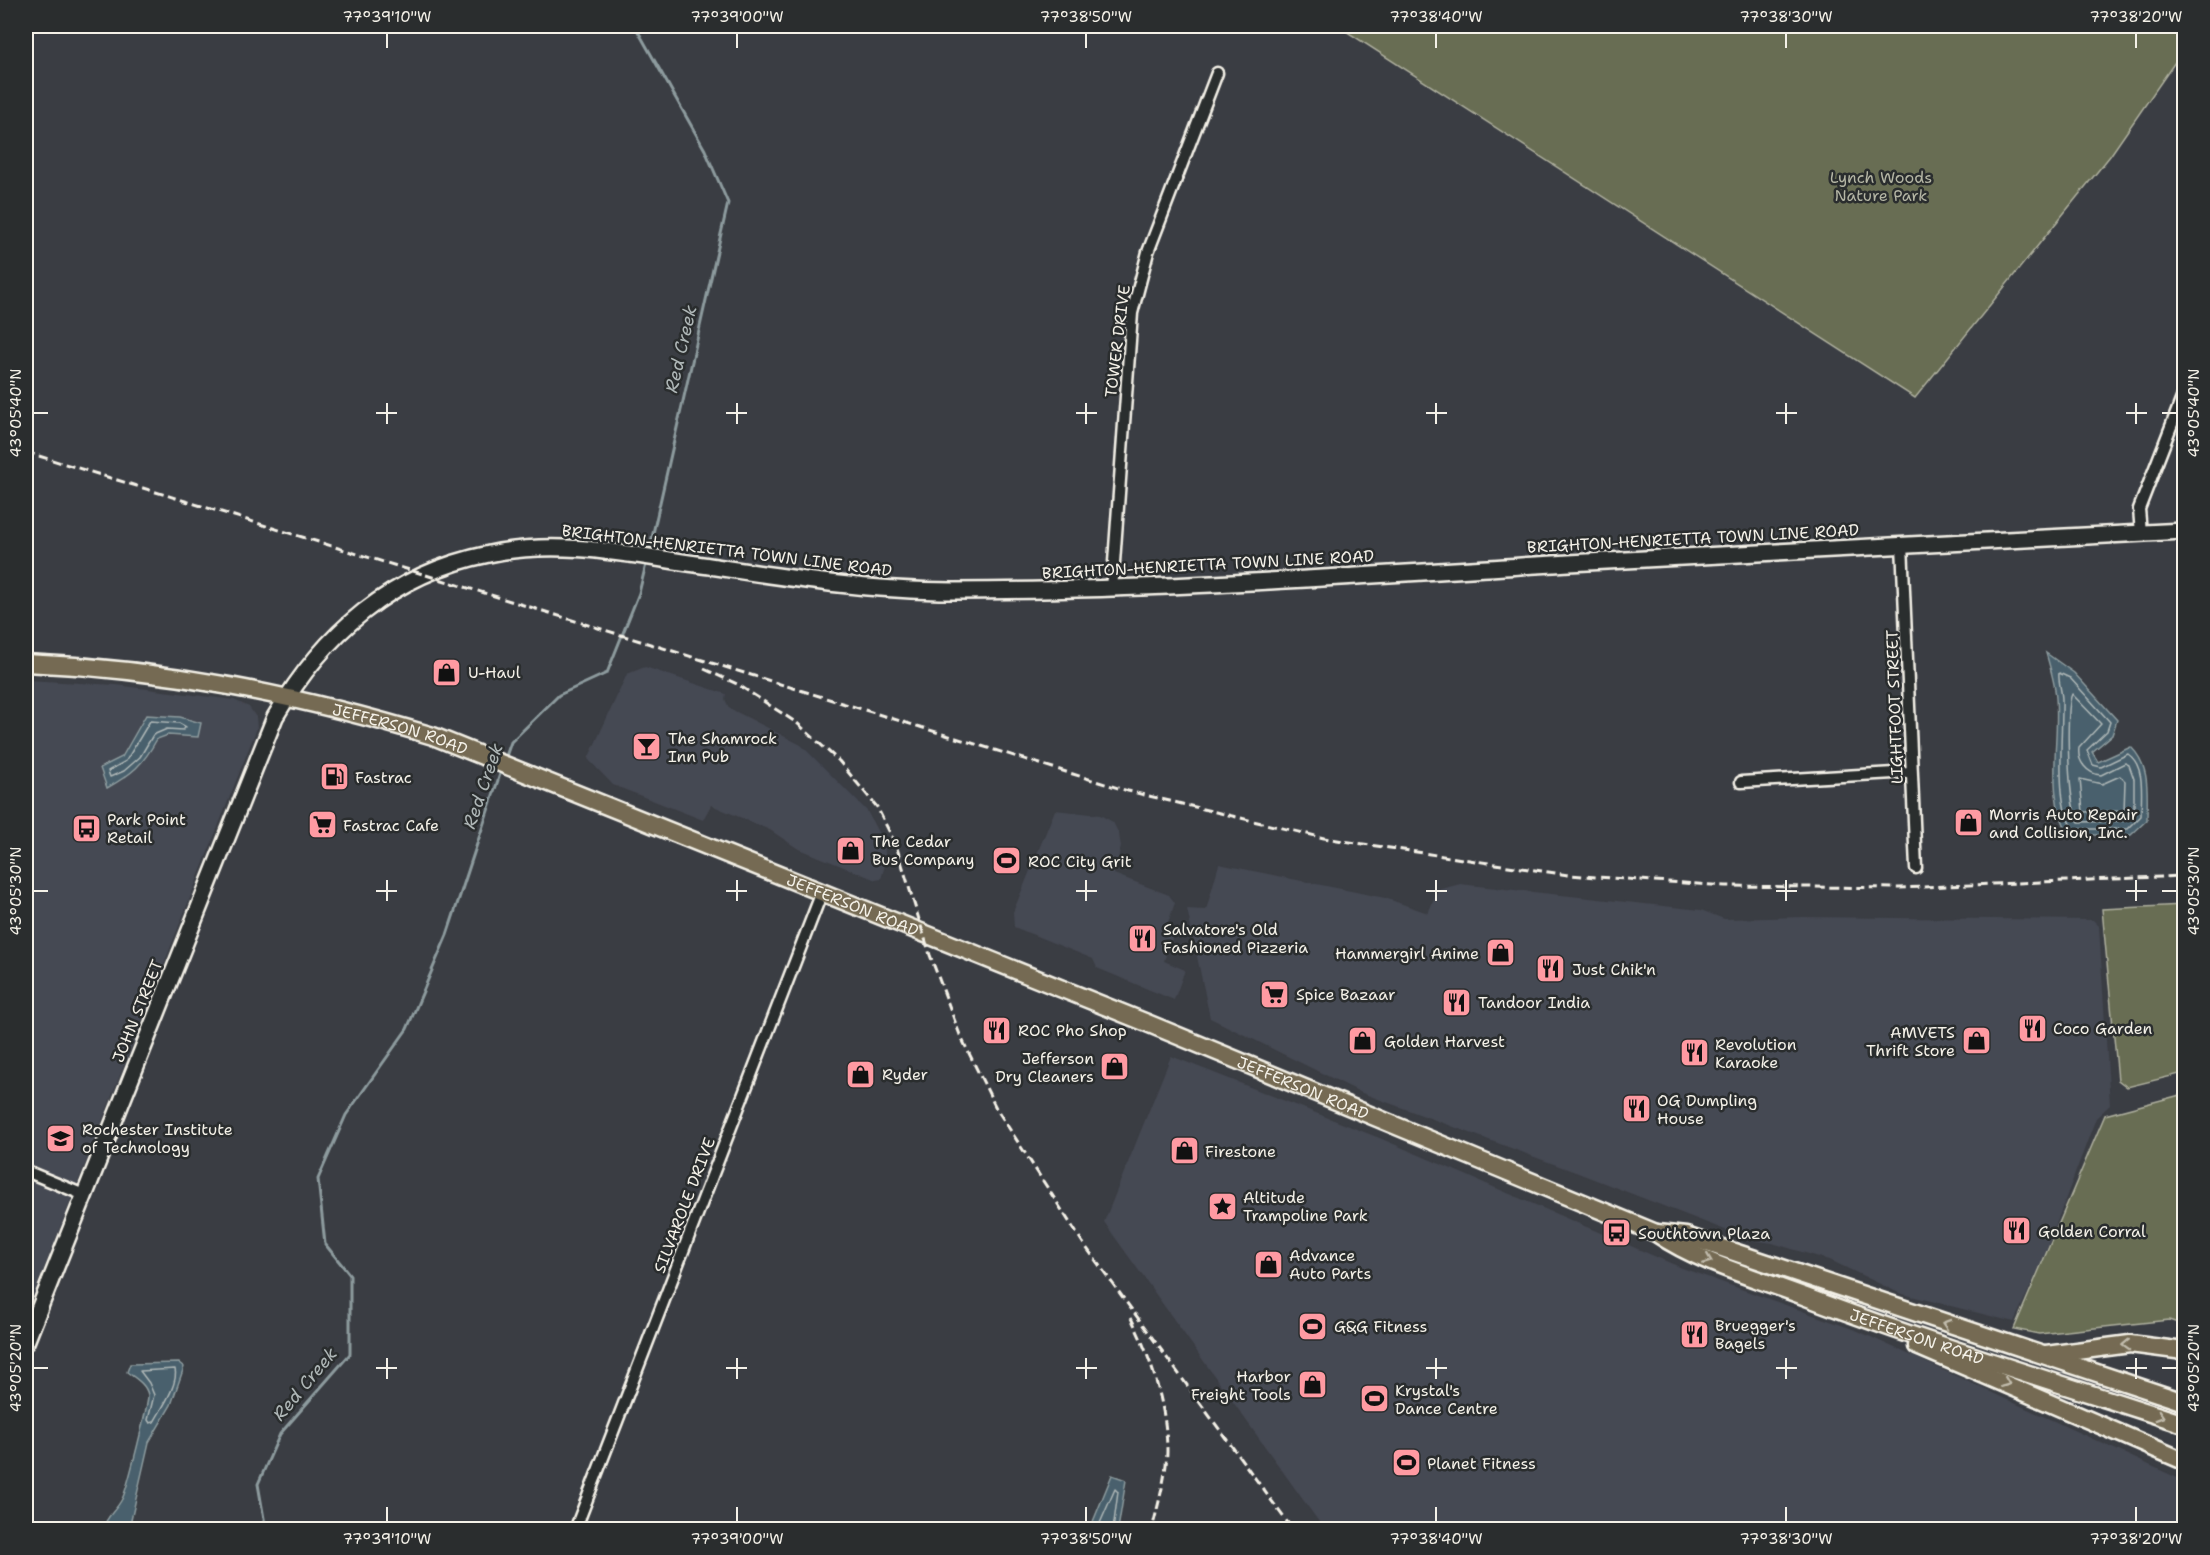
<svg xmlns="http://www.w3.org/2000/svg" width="2210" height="1555" viewBox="0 0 2210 1555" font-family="'Shantell Sans',sans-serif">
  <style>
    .built { fill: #454852 }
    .green { fill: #676d53; stroke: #aeaf9e; stroke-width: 1.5 }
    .water { fill: #48616d; stroke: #8d9b9e; stroke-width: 1.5 }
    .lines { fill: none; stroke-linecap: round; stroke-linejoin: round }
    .shore { stroke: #afb7b7; stroke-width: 1.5 }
    .stream { stroke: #8d9b9e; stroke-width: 3 }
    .street-casing { stroke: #f4f1e8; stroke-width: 15 }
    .secondary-casing { stroke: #f4f1e8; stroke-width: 20 }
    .primary-casing { stroke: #f4f1e8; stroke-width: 21 }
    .street { stroke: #2a2d2e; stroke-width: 10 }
    .secondary { stroke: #2a2d2e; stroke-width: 15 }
    .primary { stroke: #746b52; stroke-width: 16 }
    .rail { stroke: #f4f1e8; stroke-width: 3; stroke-dasharray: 9 4.5; stroke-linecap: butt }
    .oneway { stroke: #c1bbac }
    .ticks { fill: none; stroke: #f4f1e8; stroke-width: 2 }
    .labels { text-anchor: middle; stroke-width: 5; stroke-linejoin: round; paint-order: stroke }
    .park-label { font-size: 16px; fill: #b5b6a5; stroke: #2a2d2e }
    .street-label { font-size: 16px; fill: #f4f1e8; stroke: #2a2d2e }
    .poi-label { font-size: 16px; fill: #f4f1e8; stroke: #2a2d2e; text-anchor: start }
    .water-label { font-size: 18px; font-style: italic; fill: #afb7b7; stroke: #2a2d2e }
    .neatline { fill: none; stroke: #f4f1e8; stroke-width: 2 }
    .ticks-label { font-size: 15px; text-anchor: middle; fill: #f4f1e8 }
  </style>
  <rect width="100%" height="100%" fill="#3a3d43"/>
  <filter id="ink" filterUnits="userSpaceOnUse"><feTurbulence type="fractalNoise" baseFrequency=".0167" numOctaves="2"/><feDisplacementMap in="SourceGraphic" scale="12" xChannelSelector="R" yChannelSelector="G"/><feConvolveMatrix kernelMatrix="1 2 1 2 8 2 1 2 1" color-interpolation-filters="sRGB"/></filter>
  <g filter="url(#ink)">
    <g class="built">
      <path d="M645,667L726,694L725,699L729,708L801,745L867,811L884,844L886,862L881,879L876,880L797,848L770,830L711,805L703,820L613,785L588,759L627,674Z"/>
      <path d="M26,680L116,685L234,700L249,707L256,717L257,728L26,1314Z"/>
      <path d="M1055,810L1100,815L1113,822L1119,834L1121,847L1114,874L1169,895L1175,903L1165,931L1173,936L1164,961L1185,970L1174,1000L1097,968L1093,959L1014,927L1013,912Z"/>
      <path d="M1219,864L1385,898L1428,913L1438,890L1460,884L1701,910L1724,919L1804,917L2093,920L2099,926L2110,1105L2096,1118L2043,1259L2014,1322L1899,1293L1832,1261L1772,1243L1751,1240L1578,1173L1362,1093L1210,1018L1187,909L1206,910Z"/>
      <path d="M1171,1056L1382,1139L1682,1268L1858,1331L2184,1481V1529H1324L1104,1222Z"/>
    </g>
    <g class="green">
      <path d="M1338,26H2184V49L2110,156L1915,398Z"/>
      <path d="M2184,905V1073L2127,1087L2118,1080L2102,909Z"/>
      <path d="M2184,1094V1325L2169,1320L2039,1334L2014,1329L2105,1115Z"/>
    </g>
    <g class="water">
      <path d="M2046,653L2074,673L2117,720L2112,735L2092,752L2098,762L2131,747C2151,767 2147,793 2147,820L2131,835H2070C2044,798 2060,741 2056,698C2055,683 2050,667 2046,653Z"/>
      <path d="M146,715L180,717L201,723L198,737L168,735L157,739C143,765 132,774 107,788L100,768L122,757Z"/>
      <path d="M179,1363L184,1367L171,1405L149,1442L129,1529H103C106,1516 116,1511 122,1499C127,1491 149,1401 148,1395C146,1384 135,1378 127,1372L130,1364Z"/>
      <path d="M1112,1475L1126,1480L1118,1529H1090Z"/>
    </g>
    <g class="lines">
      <g class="shore">
        <path d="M2059,673L2070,678L2110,722L2107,731L2087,750L2093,765L2101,767L2128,754C2146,766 2141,797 2141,816L2128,829H2074C2054,810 2063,729 2062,700C2062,691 2058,682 2059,673Z"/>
        <path d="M2072,694L2101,724L2079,748C2077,761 2087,774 2101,775L2125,763L2129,765L2134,779V813L2125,821L2079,822C2068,813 2065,707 2072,694Z"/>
        <path d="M150,721L179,723L186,727L183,730L167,729L153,735L140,757L124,771L110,777L108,771L126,761Z"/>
        <path d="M2120,776L2125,781L2124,811L2083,812L2080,779L2102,784Z"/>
        <path d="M175,1369C179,1384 161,1409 154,1422L150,1423L148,1420L154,1395L149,1383L140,1371Z"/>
        <path d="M1097,1530L1115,1489L1118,1492L1113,1530"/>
      </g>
      <g class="stream">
        <path d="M635,26L705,150L728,203L649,551"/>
        <path d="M505,759L511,742L559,695L607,673L639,593L647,560"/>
        <path d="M266,1530L258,1484L280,1434L350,1354V1275L325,1244L318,1179L346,1115L407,1029L447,935L501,771"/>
      </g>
      <defs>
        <g id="street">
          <path d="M2141,533L2139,509L2184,393"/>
          <path d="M1902,544L1916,868"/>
          <path d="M1112,590L1132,313L1148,252L1217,73"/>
          <path d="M1741,782L1911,772"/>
          <path d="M26,1171L84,1195"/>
          <path d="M575,1530L822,892"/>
        </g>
        <path id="secondary" d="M26,1342L275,717C324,633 391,574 489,554C558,539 627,554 696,564C781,577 867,591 953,591C1159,591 1364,575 1569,563C1774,551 1979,542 2184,531"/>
        <g id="primary">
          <path id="s1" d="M26,663C167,669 297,695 433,736L1147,1023L1656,1233C1700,1263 1756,1278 1806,1297C1930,1344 2058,1383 2184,1424"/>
          <path d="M1657,1233L1686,1236L2184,1402"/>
          <path d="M1917,1346L2184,1461"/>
          <path d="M2046,1355L2130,1344L2184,1351"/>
        </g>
      </defs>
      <use href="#street" class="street-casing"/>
      <use href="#secondary" class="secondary-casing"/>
      <use href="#primary" class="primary-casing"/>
      <use href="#street" class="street"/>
      <use href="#secondary" class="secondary"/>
      <use href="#primary" class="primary"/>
      <g class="rail">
        <path d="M26,452L1128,791L1324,838L1568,875L1726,886L1899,888L2184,876"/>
        <path d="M704,669L737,684L797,723L839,761L877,807L896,845L930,955L960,1035L996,1108L1083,1243L1293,1530"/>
        <path d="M1131,1318C1151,1358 1167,1406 1167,1452C1166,1478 1158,1504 1152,1530"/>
      </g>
    </g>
    <defs><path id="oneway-chevron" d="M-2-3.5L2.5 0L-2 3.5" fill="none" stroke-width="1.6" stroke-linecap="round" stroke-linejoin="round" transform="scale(1.5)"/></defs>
    <g class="oneway">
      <use href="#oneway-chevron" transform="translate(1708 1260) rotate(22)"/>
      <use href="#oneway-chevron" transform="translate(1946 1324) rotate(-162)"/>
      <use href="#oneway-chevron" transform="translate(2126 1345) rotate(178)"/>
      <use href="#oneway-chevron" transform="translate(2006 1383) rotate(22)"/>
      <use href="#oneway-chevron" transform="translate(2160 1416) rotate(18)"/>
    </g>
  </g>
  <path class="ticks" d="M387,33V48M737,33V48M1086,33V48M1436,33V48M1786,33V48M2136,33V48M387,403V424M737,403V424M1086,403V424M1436,403V424M1786,403V424M2136,403V424M33,413H48M376,413H397M726,413H747M1076,413H1097M1426,413H1447M1776,413H1797M2126,413H2147M2162,413H2177M387,880V901M737,880V901M1086,880V901M1436,880V901M1786,880V901M2136,880V901M33,891H48M376,891H397M726,891H747M1076,891H1097M1426,891H1447M1776,891H1797M2126,891H2147M2162,891H2177M387,1358V1379M737,1358V1379M1086,1358V1379M1436,1358V1379M1786,1358V1379M2136,1358V1379M33,1368H48M376,1368H397M726,1368H747M1076,1368H1097M1426,1368H1447M1776,1368H1797M2126,1368H2147M2162,1368H2177M387,1507V1522M737,1507V1522M1086,1507V1522M1436,1507V1522M1786,1507V1522M2136,1507V1522"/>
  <defs>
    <symbol id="shop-square" viewBox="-11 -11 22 22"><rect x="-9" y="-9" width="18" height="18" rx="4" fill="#ff9aa2" stroke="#2a2d2e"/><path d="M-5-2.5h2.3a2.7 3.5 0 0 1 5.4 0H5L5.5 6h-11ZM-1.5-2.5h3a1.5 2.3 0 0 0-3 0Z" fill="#111"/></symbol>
    <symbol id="bar-square" viewBox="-11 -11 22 22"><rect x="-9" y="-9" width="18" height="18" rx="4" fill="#ff9aa2" stroke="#2a2d2e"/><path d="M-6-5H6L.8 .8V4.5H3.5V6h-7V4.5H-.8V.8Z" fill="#111"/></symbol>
    <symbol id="fuel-square" viewBox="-11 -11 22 22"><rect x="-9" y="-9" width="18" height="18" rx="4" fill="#ff9aa2" stroke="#2a2d2e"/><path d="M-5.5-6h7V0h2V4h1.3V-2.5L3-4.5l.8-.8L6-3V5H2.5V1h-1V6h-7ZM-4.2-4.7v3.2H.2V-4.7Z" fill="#111"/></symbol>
    <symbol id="supermarket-square" viewBox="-11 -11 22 22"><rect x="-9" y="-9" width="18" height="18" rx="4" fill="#ff9aa2" stroke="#2a2d2e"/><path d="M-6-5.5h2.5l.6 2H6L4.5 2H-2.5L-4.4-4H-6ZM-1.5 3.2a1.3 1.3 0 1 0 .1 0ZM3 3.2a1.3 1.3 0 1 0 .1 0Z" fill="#111"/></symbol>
    <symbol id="bus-square" viewBox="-11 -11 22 22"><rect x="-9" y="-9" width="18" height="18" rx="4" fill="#ff9aa2" stroke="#2a2d2e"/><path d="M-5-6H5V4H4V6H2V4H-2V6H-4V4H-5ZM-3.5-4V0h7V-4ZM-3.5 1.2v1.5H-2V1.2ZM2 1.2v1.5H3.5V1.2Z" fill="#111"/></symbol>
    <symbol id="stadium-square" viewBox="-11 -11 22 22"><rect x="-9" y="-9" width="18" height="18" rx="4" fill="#ff9aa2" stroke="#2a2d2e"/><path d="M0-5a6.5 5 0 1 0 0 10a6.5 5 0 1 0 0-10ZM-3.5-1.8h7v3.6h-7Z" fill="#111"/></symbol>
    <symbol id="restaurant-square" viewBox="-11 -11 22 22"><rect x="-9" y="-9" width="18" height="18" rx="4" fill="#ff9aa2" stroke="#2a2d2e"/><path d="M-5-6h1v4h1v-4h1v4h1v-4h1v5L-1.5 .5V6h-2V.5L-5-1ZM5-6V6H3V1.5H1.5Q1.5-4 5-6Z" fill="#111"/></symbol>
    <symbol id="university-square" viewBox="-11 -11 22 22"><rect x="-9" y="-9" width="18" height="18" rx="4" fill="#ff9aa2" stroke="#2a2d2e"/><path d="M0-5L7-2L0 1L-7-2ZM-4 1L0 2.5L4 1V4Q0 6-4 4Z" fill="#111"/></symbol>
    <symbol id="sight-square" viewBox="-11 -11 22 22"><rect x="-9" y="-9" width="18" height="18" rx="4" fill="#ff9aa2" stroke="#2a2d2e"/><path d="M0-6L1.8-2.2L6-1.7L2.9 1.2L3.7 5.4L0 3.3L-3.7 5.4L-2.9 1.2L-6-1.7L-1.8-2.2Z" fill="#111"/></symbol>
  </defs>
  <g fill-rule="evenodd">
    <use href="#shop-square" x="430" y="656" width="33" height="33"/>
    <use href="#bar-square" x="630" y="730" width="33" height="33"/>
    <use href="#fuel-square" x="318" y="760" width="33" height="33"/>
    <use href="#shop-square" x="1952" y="806" width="33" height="33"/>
    <use href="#supermarket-square" x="306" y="808" width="33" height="33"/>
    <use href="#bus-square" x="70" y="812" width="33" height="33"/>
    <use href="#shop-square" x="834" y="834" width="33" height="33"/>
    <use href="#stadium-square" x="990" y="844" width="33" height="33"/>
    <use href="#restaurant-square" x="1126" y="922" width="33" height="33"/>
    <use href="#shop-square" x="1484" y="936" width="33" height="33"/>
    <use href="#restaurant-square" x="1534" y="952" width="33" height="33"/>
    <use href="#supermarket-square" x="1258" y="978" width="33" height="33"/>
    <use href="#restaurant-square" x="1440" y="986" width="33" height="33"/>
    <use href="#restaurant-square" x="2016" y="1012" width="33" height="33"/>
    <use href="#restaurant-square" x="980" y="1014" width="33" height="33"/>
    <use href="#shop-square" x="1346" y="1024" width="33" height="33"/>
    <use href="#shop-square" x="1960" y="1024" width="33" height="33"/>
    <use href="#restaurant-square" x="1678" y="1036" width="33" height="33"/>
    <use href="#shop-square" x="1098" y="1050" width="33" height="33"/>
    <use href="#shop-square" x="844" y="1058" width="33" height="33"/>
    <use href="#restaurant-square" x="1620" y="1092" width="33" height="33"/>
    <use href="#university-square" x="44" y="1122" width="33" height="33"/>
    <use href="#shop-square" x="1168" y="1134" width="33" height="33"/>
    <use href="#sight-square" x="1206" y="1190" width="33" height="33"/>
    <use href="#restaurant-square" x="2000" y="1214" width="33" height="33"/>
    <use href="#bus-square" x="1600" y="1216" width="33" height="33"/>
    <use href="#shop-square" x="1252" y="1248" width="33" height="33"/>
    <use href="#stadium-square" x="1296" y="1310" width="33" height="33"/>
    <use href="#restaurant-square" x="1678" y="1318" width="33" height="33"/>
    <use href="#shop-square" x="1296" y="1368" width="33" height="33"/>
    <use href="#stadium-square" x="1358" y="1382" width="33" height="33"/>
    <use href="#stadium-square" x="1390" y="1446" width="33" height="33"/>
  </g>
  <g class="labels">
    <g class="park-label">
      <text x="1881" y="183">Lynch Woods<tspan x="1881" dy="18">Nature Park</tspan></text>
    </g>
    <g class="street-label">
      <text transform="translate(1117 341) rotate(-83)" y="6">TOWER DRIVE</text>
      <text transform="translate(1693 538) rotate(-3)" y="6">BRIGHTON-HENRIETTA TOWN LINE ROAD</text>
      <text transform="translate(727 550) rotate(7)" y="6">BRIGHTON-HENRIETTA TOWN LINE ROAD</text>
      <text transform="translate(1208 564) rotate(-3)" y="6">BRIGHTON-HENRIETTA TOWN LINE ROAD</text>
      <text transform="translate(1894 707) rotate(-92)" y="6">LIGHTFOOT STREET</text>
      <text dy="6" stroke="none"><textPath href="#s1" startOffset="381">JEFFERSON ROAD</textPath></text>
      <text dy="6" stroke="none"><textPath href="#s1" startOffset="867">JEFFERSON ROAD</textPath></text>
      <text transform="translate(137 1011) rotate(-68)" y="6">JOHN STREET</text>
      <text dy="6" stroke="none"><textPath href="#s1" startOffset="1353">JEFFERSON ROAD</textPath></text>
      <text transform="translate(684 1205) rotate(-69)" y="6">SILVAROLE DRIVE</text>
      <text dy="6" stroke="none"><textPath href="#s1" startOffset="2016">JEFFERSON ROAD</textPath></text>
    </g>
    <g class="poi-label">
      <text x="468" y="678">U-Haul</text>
      <text x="668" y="744">The Shamrock<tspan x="668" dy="18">Inn Pub</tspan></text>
      <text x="355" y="783">Fastrac</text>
      <text x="1989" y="820">Morris Auto Repair<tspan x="1989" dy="18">and Collision, Inc.</tspan></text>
      <text x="107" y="825">Park Point<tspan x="107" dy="18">Retail</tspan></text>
      <text x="343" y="831">Fastrac Cafe</text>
      <text x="872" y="847">The Cedar<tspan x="872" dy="18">Bus Company</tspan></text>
      <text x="1028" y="867">ROC City Grit</text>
      <text x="1163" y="935">Salvatore's Old<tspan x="1163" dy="18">Fashioned Pizzeria</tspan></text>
      <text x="1479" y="959" text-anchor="end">Hammergirl Anime</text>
      <text x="1572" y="975">Just Chik'n</text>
      <text x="1296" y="1000">Spice Bazaar</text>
      <text x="1478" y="1008">Tandoor India</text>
      <text x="2053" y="1034">Coco Garden</text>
      <text x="1018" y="1036">ROC Pho Shop</text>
      <text x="1955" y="1038" text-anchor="end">AMVETS<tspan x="1955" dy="18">Thrift Store</tspan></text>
      <text x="1384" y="1047">Golden Harvest</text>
      <text x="1715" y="1050">Revolution<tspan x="1715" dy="18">Karaoke</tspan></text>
      <text x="1094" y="1064" text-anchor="end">Jefferson<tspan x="1094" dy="18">Dry Cleaners</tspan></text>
      <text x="882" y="1080">Ryder</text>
      <text x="1657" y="1106">OG Dumpling<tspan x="1657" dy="18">House</tspan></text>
      <text x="82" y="1135">Rochester Institute<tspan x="82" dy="18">of Technology</tspan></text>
      <text x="1205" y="1157">Firestone</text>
      <text x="1243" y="1203">Altitude<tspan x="1243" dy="18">Trampoline Park</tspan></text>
      <text x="2038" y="1237">Golden Corral</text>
      <text x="1638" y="1239">Southtown Plaza</text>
      <text x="1289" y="1261">Advance<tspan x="1289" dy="18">Auto Parts</tspan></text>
      <text x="1715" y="1331">Bruegger's<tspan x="1715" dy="18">Bagels</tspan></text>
      <text x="1334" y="1332">G&amp;G Fitness</text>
      <text x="1291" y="1382" text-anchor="end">Harbor<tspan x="1291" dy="18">Freight Tools</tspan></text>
      <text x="1395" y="1396">Krystal's<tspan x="1395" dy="18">Dance Centre</tspan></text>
      <text x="1427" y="1469">Planet Fitness</text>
    </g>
    <g class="water-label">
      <text transform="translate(681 349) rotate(-77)" y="6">Red Creek</text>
      <text transform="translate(483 786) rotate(-71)" y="6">Red Creek</text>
      <text transform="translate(305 1384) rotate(-50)" y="6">Red Creek</text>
    </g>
  </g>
  <rect width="2210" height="1555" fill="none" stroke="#2a2d2e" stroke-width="66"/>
  <rect x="33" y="33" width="2144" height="1489" class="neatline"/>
  <g class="ticks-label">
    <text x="387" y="22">77°39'10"W</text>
    <text x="737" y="22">77°39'00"W</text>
    <text x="1086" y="22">77°38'50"W</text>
    <text x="1436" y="22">77°38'40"W</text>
    <text x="1786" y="22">77°38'30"W</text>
    <text x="2136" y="22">77°38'20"W</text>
    <text transform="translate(16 413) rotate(-90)" y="5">43°05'40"N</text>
    <text transform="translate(2194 413) rotate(-90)" y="5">43°05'40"N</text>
    <text transform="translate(16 891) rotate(-90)" y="5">43°05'30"N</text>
    <text transform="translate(2194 891) rotate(-90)" y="5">43°05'30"N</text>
    <text transform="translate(16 1368) rotate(-90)" y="5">43°05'20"N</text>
    <text transform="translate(2194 1368) rotate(-90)" y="5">43°05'20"N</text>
    <text x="387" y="1544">77°39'10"W</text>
    <text x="737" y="1544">77°39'00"W</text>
    <text x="1086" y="1544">77°38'50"W</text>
    <text x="1436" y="1544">77°38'40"W</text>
    <text x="1786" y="1544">77°38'30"W</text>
    <text x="2136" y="1544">77°38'20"W</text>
  </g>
</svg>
